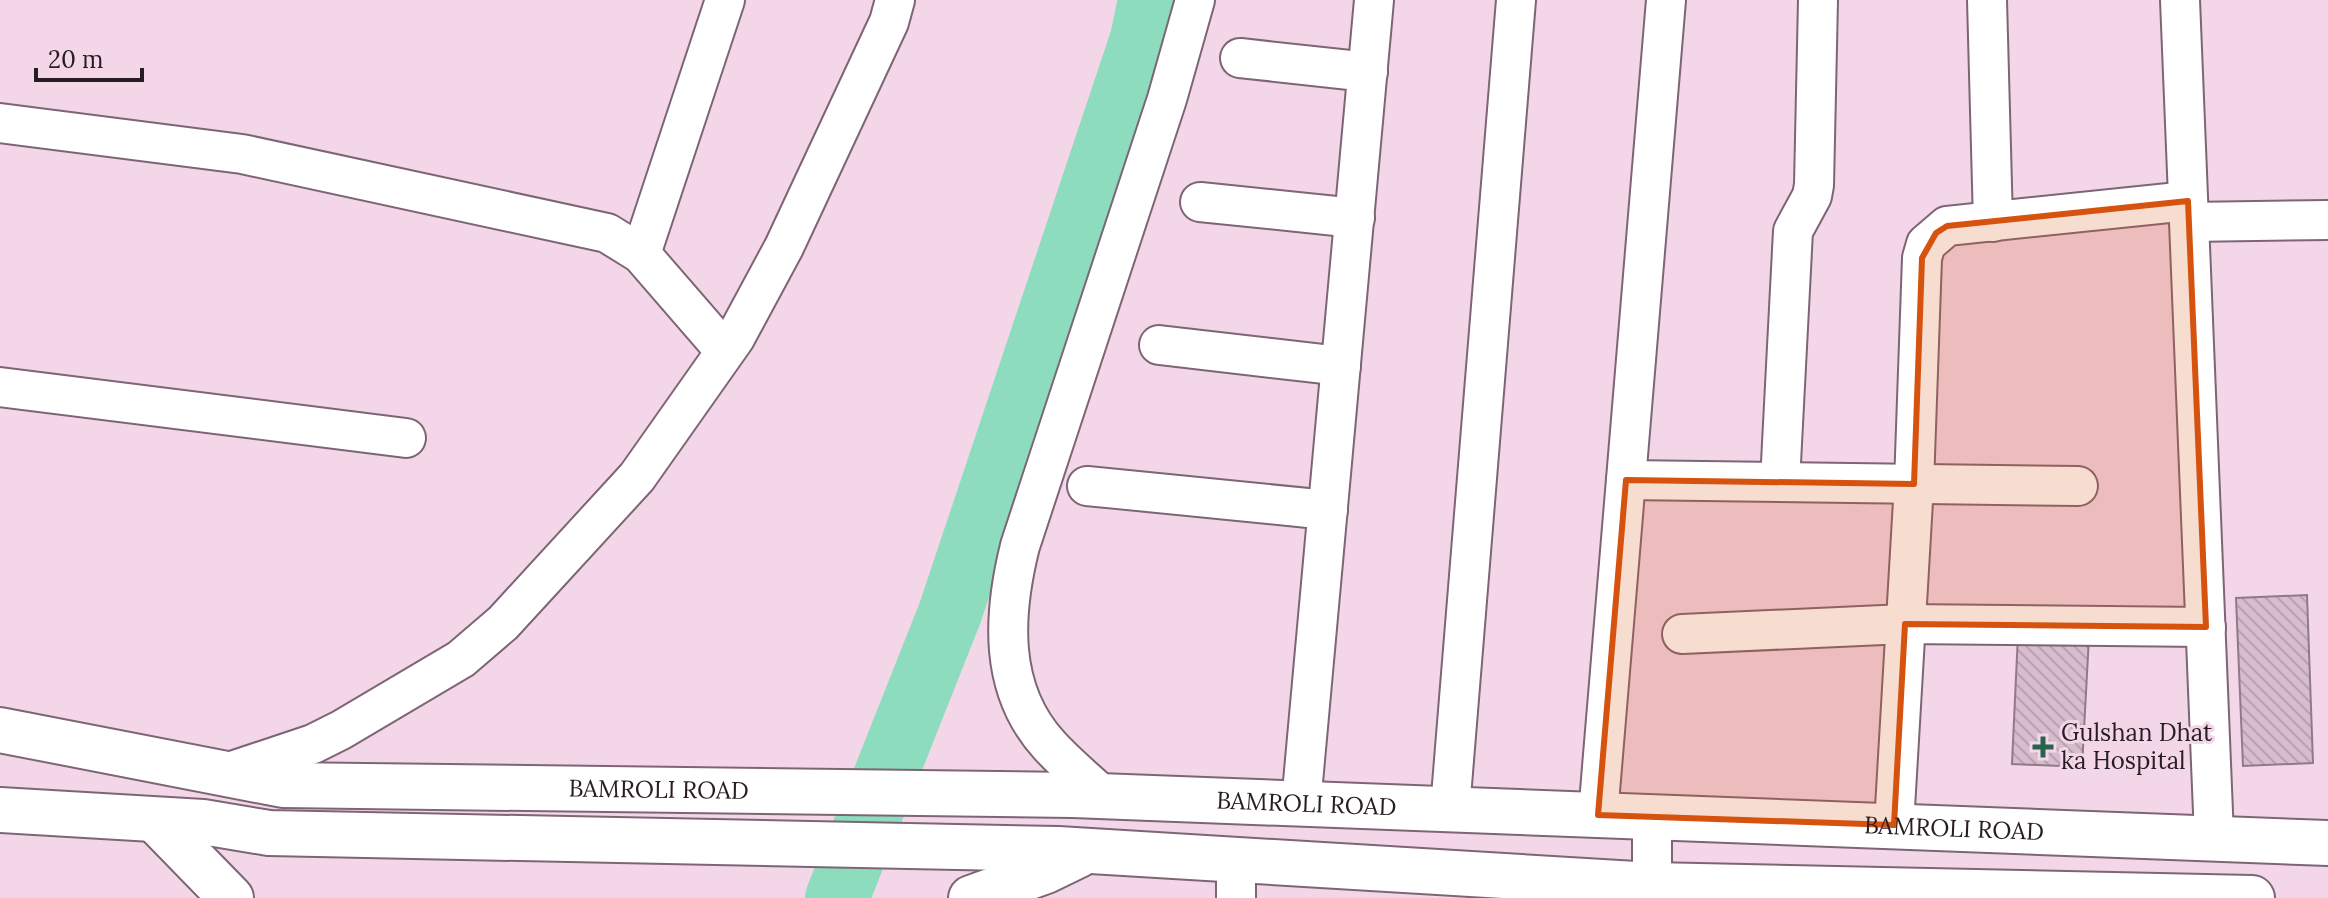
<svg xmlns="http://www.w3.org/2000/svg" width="2328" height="898" viewBox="0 0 2328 898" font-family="Lora,serif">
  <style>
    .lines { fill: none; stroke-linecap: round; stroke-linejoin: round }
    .river { stroke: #8cdcbd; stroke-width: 64 }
    .building { fill: url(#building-back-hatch); stroke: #917989; stroke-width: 2 }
    .minor-casing { stroke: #7d6575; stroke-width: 42 }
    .tertiary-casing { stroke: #7d6575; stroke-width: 48 }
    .minor { stroke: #fff; stroke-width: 38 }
    .tertiary { stroke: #fff; stroke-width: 44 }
    .marked { fill: #d5530e; fill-opacity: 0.2; stroke: #d5530e; stroke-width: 6; stroke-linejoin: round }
    .poi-dot { fill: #27634e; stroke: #f3d7e9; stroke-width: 3 }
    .labels { text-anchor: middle; stroke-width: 6; stroke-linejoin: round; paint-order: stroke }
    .poi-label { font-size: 24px; fill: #271d23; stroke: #f3d7e9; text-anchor: start }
    .street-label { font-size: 24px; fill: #271d23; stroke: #f3d7e9 }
  </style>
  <defs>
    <pattern id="building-back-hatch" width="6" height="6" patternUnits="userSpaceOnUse" patternTransform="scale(2)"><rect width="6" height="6" fill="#d6bccd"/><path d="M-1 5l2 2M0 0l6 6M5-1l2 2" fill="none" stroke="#b8a1b0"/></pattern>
  </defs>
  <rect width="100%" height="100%" fill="#f3d7e9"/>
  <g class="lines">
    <path class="river" d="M837,898L950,613L1142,39L1150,0"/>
  </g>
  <g class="building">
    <path d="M2307,595L2313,763L2243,766L2236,598Z"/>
    <path d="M2018,634L2089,637L2082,767L2012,764Z"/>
  </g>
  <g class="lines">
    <defs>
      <g id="minor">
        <path d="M1987,0L1993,222"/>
        <path d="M2180,0L2214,837"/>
        <path d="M1240,58L1368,72"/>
        <path d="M0,123L242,154L607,233L641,254L725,351"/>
        <path d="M1200,202L1355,218"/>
        <path d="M2189,222L2328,220"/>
        <path d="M641,254L725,0"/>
        <path d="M1159,345L1341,366"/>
        <path d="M0,387L406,438"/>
        <path d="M1626,480L2078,486"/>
        <path d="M1780,482L1793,231L1812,196L1814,185L1818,0"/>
        <path d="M1087,486L1328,510"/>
        <path d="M1682,634L1905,624L2206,627"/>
        <path d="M223,774L313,744L341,730L461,659L503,623L637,477L735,338L784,247L889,22L895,0"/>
        <path d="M1104,797C1086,780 1066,764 1049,745C998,689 1003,614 1020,546L1167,99L1195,0"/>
        <path d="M1301,804L1374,0"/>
        <path d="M1450,809L1516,0"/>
        <path d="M1598,815L1666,0"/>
        <path d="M1652,817V898"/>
        <path d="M1894,825L1914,484L1922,258L1926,244L1947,226L2188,201"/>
        <path d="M1236,860V898"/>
      </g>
      <g id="tertiary">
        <path id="s1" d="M0,730L283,785L1073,795L2328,843"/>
        <path d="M0,810L203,822L269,833L1058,849L1652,885L2252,898"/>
        <path d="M155,820L231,898"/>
        <path d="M971,898L1046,871L1079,855"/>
      </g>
    </defs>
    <use href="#minor" class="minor-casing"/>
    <use href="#tertiary" class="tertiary-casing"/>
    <use href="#minor" class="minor"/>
    <use href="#tertiary" class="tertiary"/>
  </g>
  <path class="marked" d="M2188,201L2206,627L1905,624L1894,825L1598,815L1626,480L1914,484L1922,258L1936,233L1947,226Z"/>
  <path class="poi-dot" d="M2039 735h8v8h8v8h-8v8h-8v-8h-8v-8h8z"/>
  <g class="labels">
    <g class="poi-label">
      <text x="2061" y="741">Gulshan Dhat<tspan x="2061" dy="28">ka Hospital</tspan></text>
    </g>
    <g class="street-label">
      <text dy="8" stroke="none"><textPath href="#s1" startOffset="664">BAMROLI ROAD</textPath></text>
      <text dy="8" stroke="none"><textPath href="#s1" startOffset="1312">BAMROLI ROAD</textPath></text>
      <text dy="8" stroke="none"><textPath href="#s1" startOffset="1960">BAMROLI ROAD</textPath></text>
    </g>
  </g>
  <path d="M36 68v12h106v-12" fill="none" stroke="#271d23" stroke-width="4"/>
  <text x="48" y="68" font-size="24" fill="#271d23" stroke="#f3d7e9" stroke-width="6" paint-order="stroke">20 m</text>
</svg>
